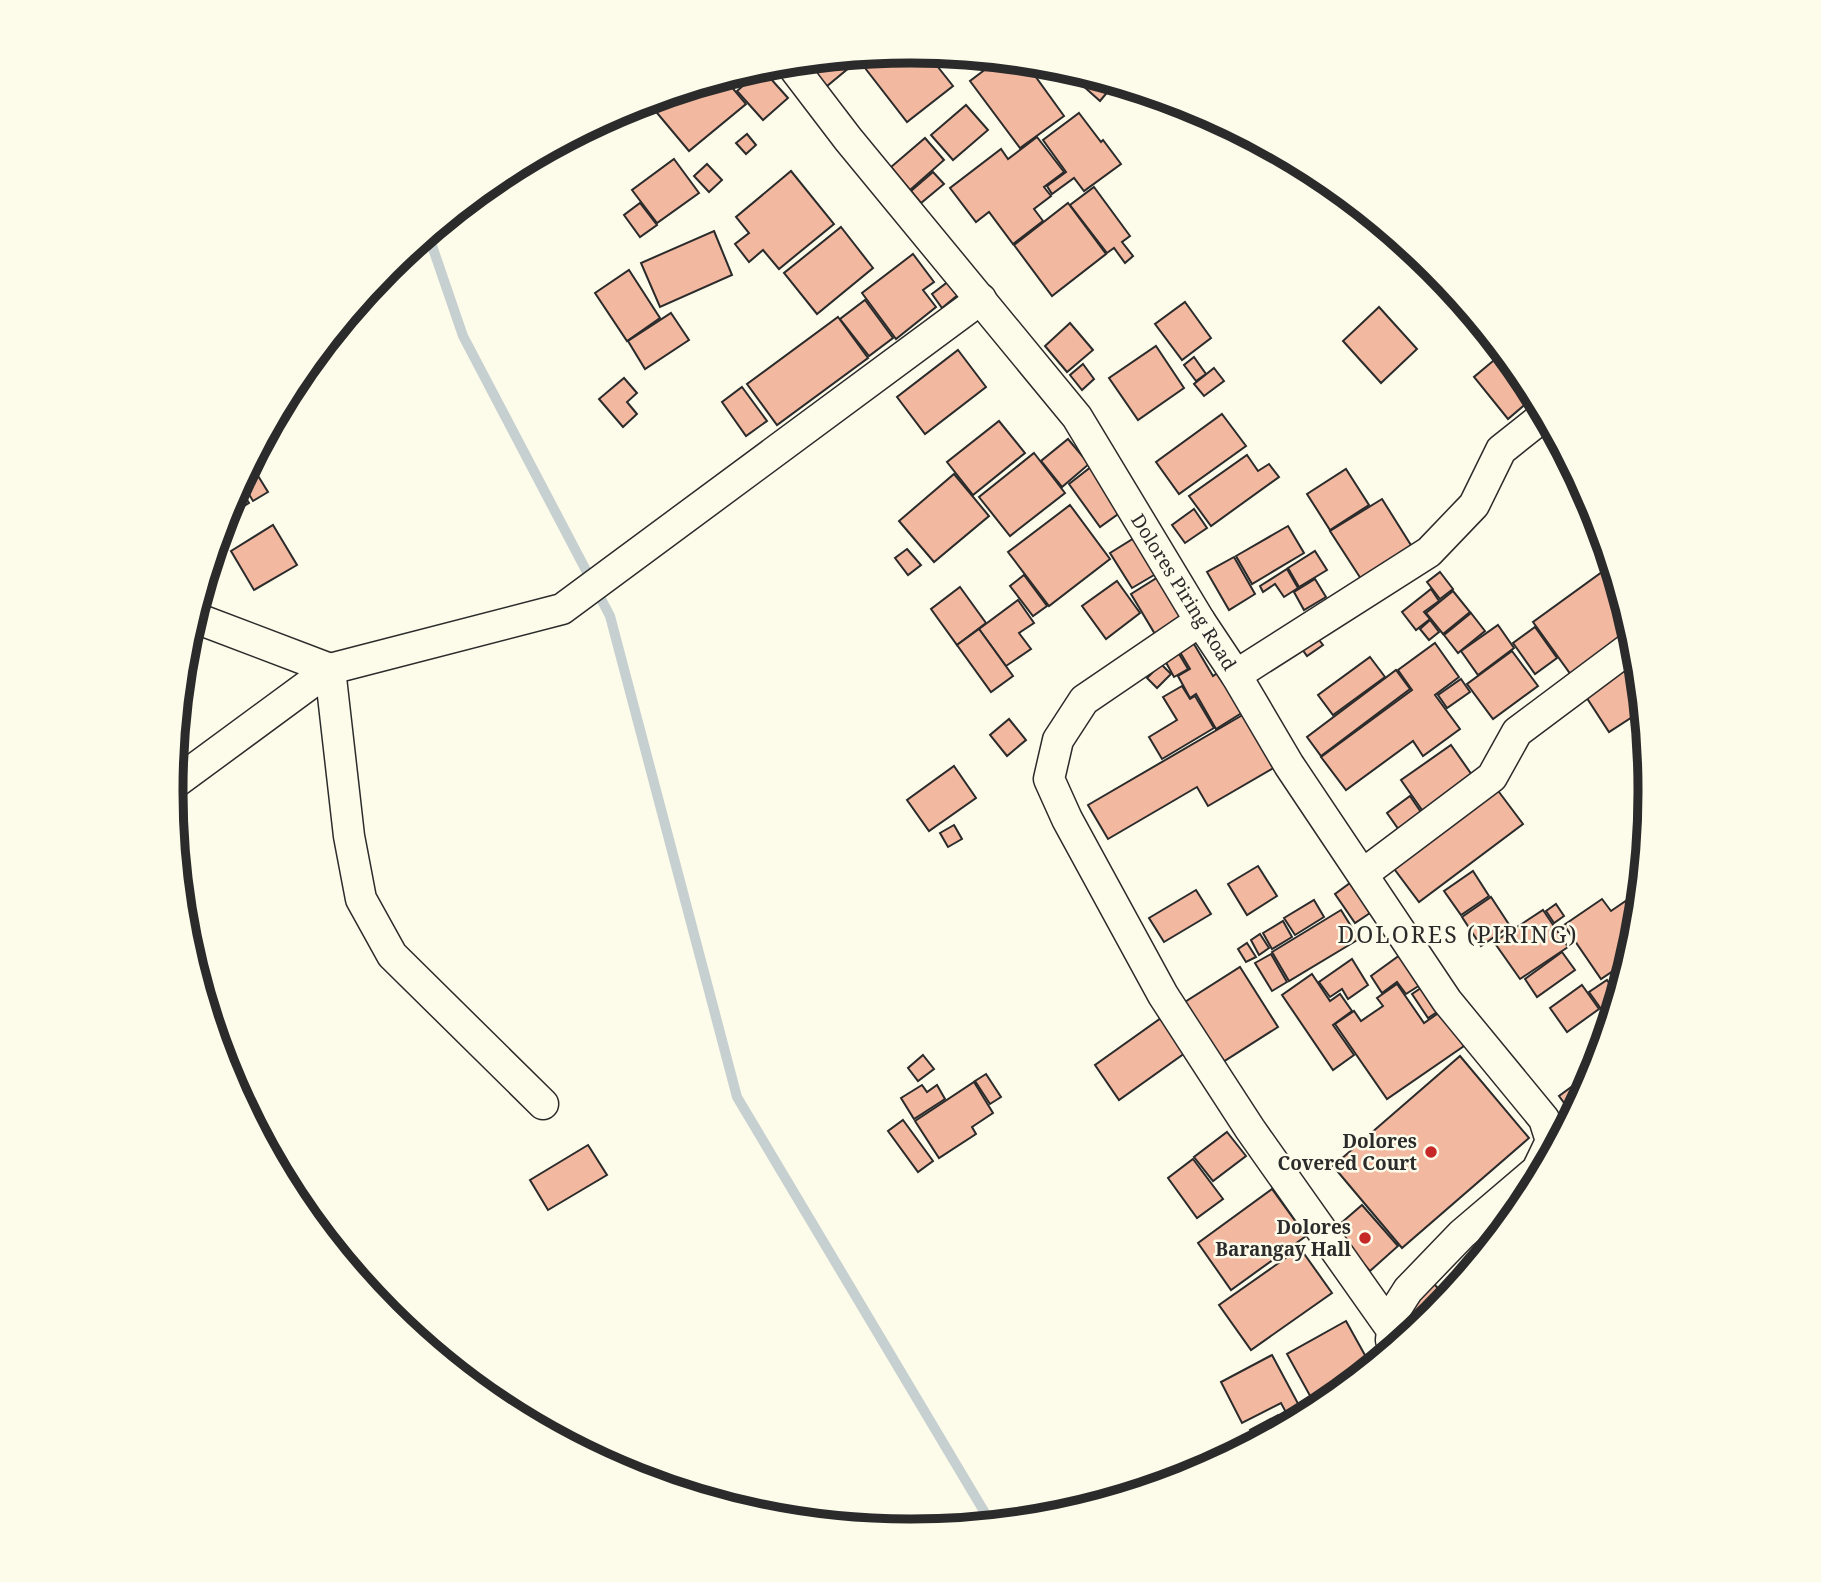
<svg xmlns="http://www.w3.org/2000/svg" width="1821" height="1582" viewBox="0 0 1821 1582" font-family="'Noto Serif',serif">
  <style>
    .lines { fill: none; stroke-linecap: round; stroke-linejoin: round }
    .stream { stroke: #c7d0d0; stroke-width: 10 }
    .building { fill: #f2b8a0; stroke: #2b2b2b; stroke-width: 2 }
    .minor-casing { stroke: #2b2b2b; stroke-width: 33 }
    .minor { stroke: #fdfbea; stroke-width: 30 }
    .poi-dot { fill: #c62828; stroke: #fdfbea; stroke-width: 2.5 }
    .labels { text-anchor: middle; stroke-width: 5; stroke-linejoin: round; paint-order: stroke }
    .street-label { font-size: 19px; fill: #2b2b2b; stroke: #fdfbea }
    .poi-label { font-size: 19px; font-weight: bold; fill: #2b2b2b; stroke: #fdfbea; text-anchor: end }
    .quarter-label { font-size: 23px; letter-spacing: 2px; fill: #2b2b2b; stroke: #fdfbea }
    .rim { fill: none; stroke: #2b2b2b; stroke-width: 9 }
  </style>
  <rect width="100%" height="100%" fill="#fdfbea"/>
  <g class="lines">
    <path class="stream" d="M428,234L463,336L610,616L737,1097L991,1523"/>
  </g>
  <g class="building">
    <path d="M911,51L926,52L953,86L907,122L858,59L863,55Z"/>
    <path d="M852,57L856,62L821,91L798,62Z"/>
    <path d="M999,59L1025,62L1064,116L1020,148L970,81Z"/>
    <path d="M762,69L788,98L763,120L737,91Z"/>
    <path d="M1090,76L1115,83L1100,101L1082,85Z"/>
    <path d="M724,78L746,104L689,151L647,101Z"/>
    <path d="M966,105L988,130L953,160L931,135Z"/>
    <path d="M1079,113L1101,142L1103,140L1121,164L1084,191L1074,178L1052,194L1047,186L1066,172L1043,140Z"/>
    <path d="M747,134L756,145L746,154L736,143Z"/>
    <path d="M1037,137L1064,172L1044,187L1051,196L1034,209L1043,221L1013,244L989,212L976,222L950,188L1001,149L1008,159Z"/>
    <path d="M925,138L944,160L910,190L891,167Z"/>
    <path d="M674,159L699,193L657,223L632,190Z"/>
    <path d="M707,164L722,180L709,192L694,176Z"/>
    <path d="M791,171L834,224L779,269L763,250L749,262L735,244L749,233L736,217Z"/>
    <path d="M933,172L944,184L921,203L911,191Z"/>
    <path d="M1094,187L1130,236L1122,242L1133,256L1125,263L1114,248L1107,253L1070,205Z"/>
    <path d="M640,203L657,225L640,237L624,215Z"/>
    <path d="M1068,203L1106,254L1052,296L1014,245Z"/>
    <path d="M841,227L873,268L817,314L784,273Z"/>
    <path d="M714,231L732,275L660,307L641,263Z"/>
    <path d="M913,254L934,282L923,290L936,307L896,339L862,293Z"/>
    <path d="M629,270L660,318L627,341L595,293Z"/>
    <path d="M949,281L959,294L942,308L932,294Z"/>
    <path d="M865,300L893,338L869,356L840,319Z"/>
    <path d="M1185,302L1211,338L1182,360L1155,324Z"/>
    <path d="M1379,307L1417,349L1381,383L1343,341Z"/>
    <path d="M671,313L689,340L645,369L628,341Z"/>
    <path d="M838,317L868,358L777,425L747,384Z"/>
    <path d="M1070,323L1093,350L1067,372L1045,346Z"/>
    <path d="M1491,337L1526,380L1535,396L1508,419L1474,377L1499,356L1486,341Z"/>
    <path d="M1156,346L1184,388L1138,420L1109,378Z"/>
    <path d="M958,350L986,387L925,434L897,397Z"/>
    <path d="M1194,357L1206,374L1196,381L1184,365Z"/>
    <path d="M1083,364L1094,379L1082,390L1070,375Z"/>
    <path d="M1214,368L1224,381L1204,396L1194,384Z"/>
    <path d="M624,378L637,393L627,402L637,414L623,427L599,399Z"/>
    <path d="M742,387L767,421L746,436L722,402Z"/>
    <path d="M1222,414L1246,446L1179,494L1156,462Z"/>
    <path d="M999,421L1025,453L973,495L947,462Z"/>
    <path d="M1068,439L1089,464L1062,487L1041,461Z"/>
    <path d="M1034,453L1065,493L1010,536L979,497Z"/>
    <path d="M1247,455L1258,471L1269,464L1279,477L1211,526L1189,496Z"/>
    <path d="M250,463L268,492L253,501L241,481Z"/>
    <path d="M1096,463L1128,507L1100,527L1069,484Z"/>
    <path d="M1346,469L1369,505L1330,530L1307,494Z"/>
    <path d="M954,474L989,516L934,562L899,521Z"/>
    <path d="M238,486L249,503L223,519L227,507Z"/>
    <path d="M1382,499L1414,550L1363,582L1330,531Z"/>
    <path d="M1070,505L1110,559L1049,606L1008,552Z"/>
    <path d="M1194,509L1207,528L1185,543L1172,525Z"/>
    <path d="M273,525L297,565L254,590L231,551Z"/>
    <path d="M1288,526L1304,553L1252,584L1236,556Z"/>
    <path d="M1144,532L1166,568L1132,588L1110,553Z"/>
    <path d="M907,549L921,565L908,575L895,558Z"/>
    <path d="M1315,551L1327,570L1299,587L1288,568Z"/>
    <path d="M1234,557L1255,594L1229,610L1207,572Z"/>
    <path d="M1612,565L1621,596L1603,571Z"/>
    <path d="M1287,569L1298,588L1284,597L1275,584L1263,592L1260,586Z"/>
    <path d="M1440,572L1453,589L1440,599L1427,582Z"/>
    <path d="M1602,572L1623,603L1634,637L1574,679L1533,622Z"/>
    <path d="M1163,574L1187,614L1155,634L1131,594Z"/>
    <path d="M1024,575L1047,606L1033,616L1010,586Z"/>
    <path d="M1315,579L1326,597L1304,610L1294,592Z"/>
    <path d="M1117,581L1140,613L1106,639L1082,606Z"/>
    <path d="M960,587L986,623L957,645L931,609Z"/>
    <path d="M1431,589L1439,601L1424,612L1430,619L1416,630L1402,612Z"/>
    <path d="M1453,591L1470,612L1443,634L1426,613Z"/>
    <path d="M1018,600L1034,623L1019,633L1031,649L1006,666L979,629Z"/>
    <path d="M1471,613L1485,631L1458,653L1444,635Z"/>
    <path d="M1430,620L1439,632L1429,640L1420,629Z"/>
    <path d="M1498,625L1514,648L1478,675L1461,651Z"/>
    <path d="M1535,627L1557,658L1535,674L1513,643Z"/>
    <path d="M979,629L1013,676L991,692L957,645Z"/>
    <path d="M1312,631L1323,645L1307,656L1297,642Z"/>
    <path d="M1188,634L1213,676L1224,668L1248,709L1216,729L1196,694L1190,698L1178,676L1190,669L1174,642Z"/>
    <path d="M1435,643L1459,677L1435,695L1460,729L1423,756L1413,741L1346,790L1321,757L1412,690L1398,670Z"/>
    <path d="M1176,649L1188,669L1174,677L1163,657Z"/>
    <path d="M1512,651L1538,686L1493,719L1467,684Z"/>
    <path d="M1637,651L1643,710L1609,732L1581,689Z"/>
    <path d="M1370,657L1385,677L1333,715L1318,695Z"/>
    <path d="M1161,664L1171,674L1157,688L1147,678Z"/>
    <path d="M1396,670L1410,689L1321,756L1307,737Z"/>
    <path d="M1461,679L1470,692L1447,708L1438,695Z"/>
    <path d="M1182,686L1190,699L1195,696L1214,728L1162,759L1149,737L1177,720L1163,697Z"/>
    <path d="M1246,713L1277,766L1208,806L1197,787L1108,839L1088,805Z"/>
    <path d="M1009,719L1026,740L1007,756L990,735Z"/>
    <path d="M1451,745L1479,785L1429,820L1401,780Z"/>
    <path d="M954,766L976,798L929,831L907,800Z"/>
    <path d="M1493,784L1523,824L1419,902L1389,862Z"/>
    <path d="M1410,796L1427,821L1404,837L1387,813Z"/>
    <path d="M954,825L962,839L948,847L940,833Z"/>
    <path d="M1258,866L1277,896L1247,915L1228,884Z"/>
    <path d="M1473,871L1489,896L1461,915L1444,891Z"/>
    <path d="M1350,883L1370,913L1355,923L1335,894Z"/>
    <path d="M1196,890L1211,914L1164,942L1149,918Z"/>
    <path d="M1633,896L1639,906L1636,936L1629,960L1601,979L1564,925L1602,899L1611,911Z"/>
    <path d="M1491,897L1510,926L1481,946L1462,917Z"/>
    <path d="M1314,900L1324,917L1295,935L1284,918Z"/>
    <path d="M1556,904L1564,916L1554,923L1546,911Z"/>
    <path d="M1341,910L1359,939L1289,981L1272,952Z"/>
    <path d="M1543,910L1568,947L1520,979L1494,942Z"/>
    <path d="M1283,921L1292,937L1272,949L1263,933Z"/>
    <path d="M1260,934L1269,948L1259,955L1251,940Z"/>
    <path d="M1247,943L1256,957L1246,962L1238,949Z"/>
    <path d="M1562,952L1575,970L1537,997L1525,979Z"/>
    <path d="M1271,954L1287,982L1272,991L1255,963Z"/>
    <path d="M1400,955L1420,985L1406,994L1397,982L1382,993L1371,976Z"/>
    <path d="M1352,959L1368,985L1348,999L1342,989L1330,997L1319,982Z"/>
    <path d="M1240,967L1278,1027L1215,1067L1177,1007Z"/>
    <path d="M1312,974L1330,1001L1340,994L1352,1011L1333,1025L1354,1055L1333,1070L1282,995Z"/>
    <path d="M1607,980L1618,996L1615,1005L1604,1013L1589,992Z"/>
    <path d="M1397,984L1424,1023L1440,1012L1464,1046L1387,1099L1335,1024L1354,1011L1361,1021L1383,1006L1377,998Z"/>
    <path d="M1582,985L1599,1009L1567,1032L1550,1008Z"/>
    <path d="M1421,988L1437,1012L1428,1018L1412,994Z"/>
    <path d="M1168,1013L1192,1048L1119,1100L1095,1065Z"/>
    <path d="M923,1055L934,1069L918,1081L908,1068Z"/>
    <path d="M1460,1056L1529,1138L1402,1248L1333,1166Z"/>
    <path d="M1596,1069L1594,1075L1573,1115L1559,1096Z"/>
    <path d="M986,1074L1001,1097L990,1104L975,1081Z"/>
    <path d="M974,1082L993,1113L972,1127L976,1134L939,1158L915,1121Z"/>
    <path d="M922,1085L927,1092L937,1085L945,1099L914,1119L901,1098Z"/>
    <path d="M903,1120L933,1161L918,1172L888,1131Z"/>
    <path d="M1227,1132L1246,1156L1213,1181L1194,1157Z"/>
    <path d="M588,1145L607,1175L548,1210L530,1180Z"/>
    <path d="M1193,1159L1223,1199L1197,1218L1168,1178Z"/>
    <path d="M1272,1189L1306,1236L1231,1290L1198,1243Z"/>
    <path d="M1362,1205L1398,1246L1370,1271L1333,1230Z"/>
    <path d="M1300,1248L1332,1293L1251,1350L1219,1305Z"/>
    <path d="M1434,1284L1447,1298L1434,1315L1420,1326L1406,1310Z"/>
    <path d="M1346,1321L1371,1366L1354,1380L1314,1403L1287,1354Z"/>
    <path d="M1272,1355L1302,1411L1289,1418L1281,1403L1242,1423L1221,1382Z"/>
    <path d="M1278,1415L1284,1426L1256,1442L1250,1430Z"/>
  </g>
  <g class="lines">
    <defs>
      <g id="minor">
        <path d="M790,63L848,139L1077,417L1200,621L1236,675L1289,765L1447,1001L1544,1119L1551,1141L1537,1170L1462,1234L1408,1290L1394,1312L1392,1330L1399,1343"/>
        <path d="M193,617L330,669L349,836L361,899L392,955L543,1104"/>
        <path d="M1200,621L1084,700L1058,740L1049,779L1067,819L1163,995L1250,1129L1392,1330L1391,1340"/>
        <path d="M1236,675L1429,552L1474,505L1501,450L1545,415"/>
        <path d="M171,786L330,669L562,609L981,299"/>
        <path d="M1363,874L1492,777L1517,732L1636,643"/>
      </g>
    </defs>
    <use href="#minor" class="minor-casing"/>
    <use href="#minor" class="minor"/>
  </g>
  <g class="poi-dot">
    <circle cx="1431" cy="1152" r="7"/>
    <circle cx="1365" cy="1238" r="7"/>
  </g>
  <g class="labels">
    <g class="street-label">
      <text transform="translate(1184 592) rotate(58)" y="7">Dolores Piring Road</text>
    </g>
    <g class="poi-label">
      <text x="1417" y="1148">Dolores<tspan x="1417" dy="22">Covered Court</tspan></text>
      <text x="1351" y="1234">Dolores<tspan x="1351" dy="22">Barangay Hall</tspan></text>
    </g>
    <g class="quarter-label">
      <text x="1458" y="943">DOLORES (PIRING)</text>
    </g>
  </g>
  <path d="M0 0H1821V1582H0ZM910 63H911A727 727 0 0 1 1638 790V792A727 727 0 0 1 911 1519H910A727 727 0 0 1 183 792V790A727 727 0 0 1 910 63Z" fill="#fdfbea" fill-rule="evenodd"/>
  <path class="rim" d="M910 63H911A727 727 0 0 1 1638 790V792A727 727 0 0 1 911 1519H910A727 727 0 0 1 183 792V790A727 727 0 0 1 910 63Z"/>
</svg>
